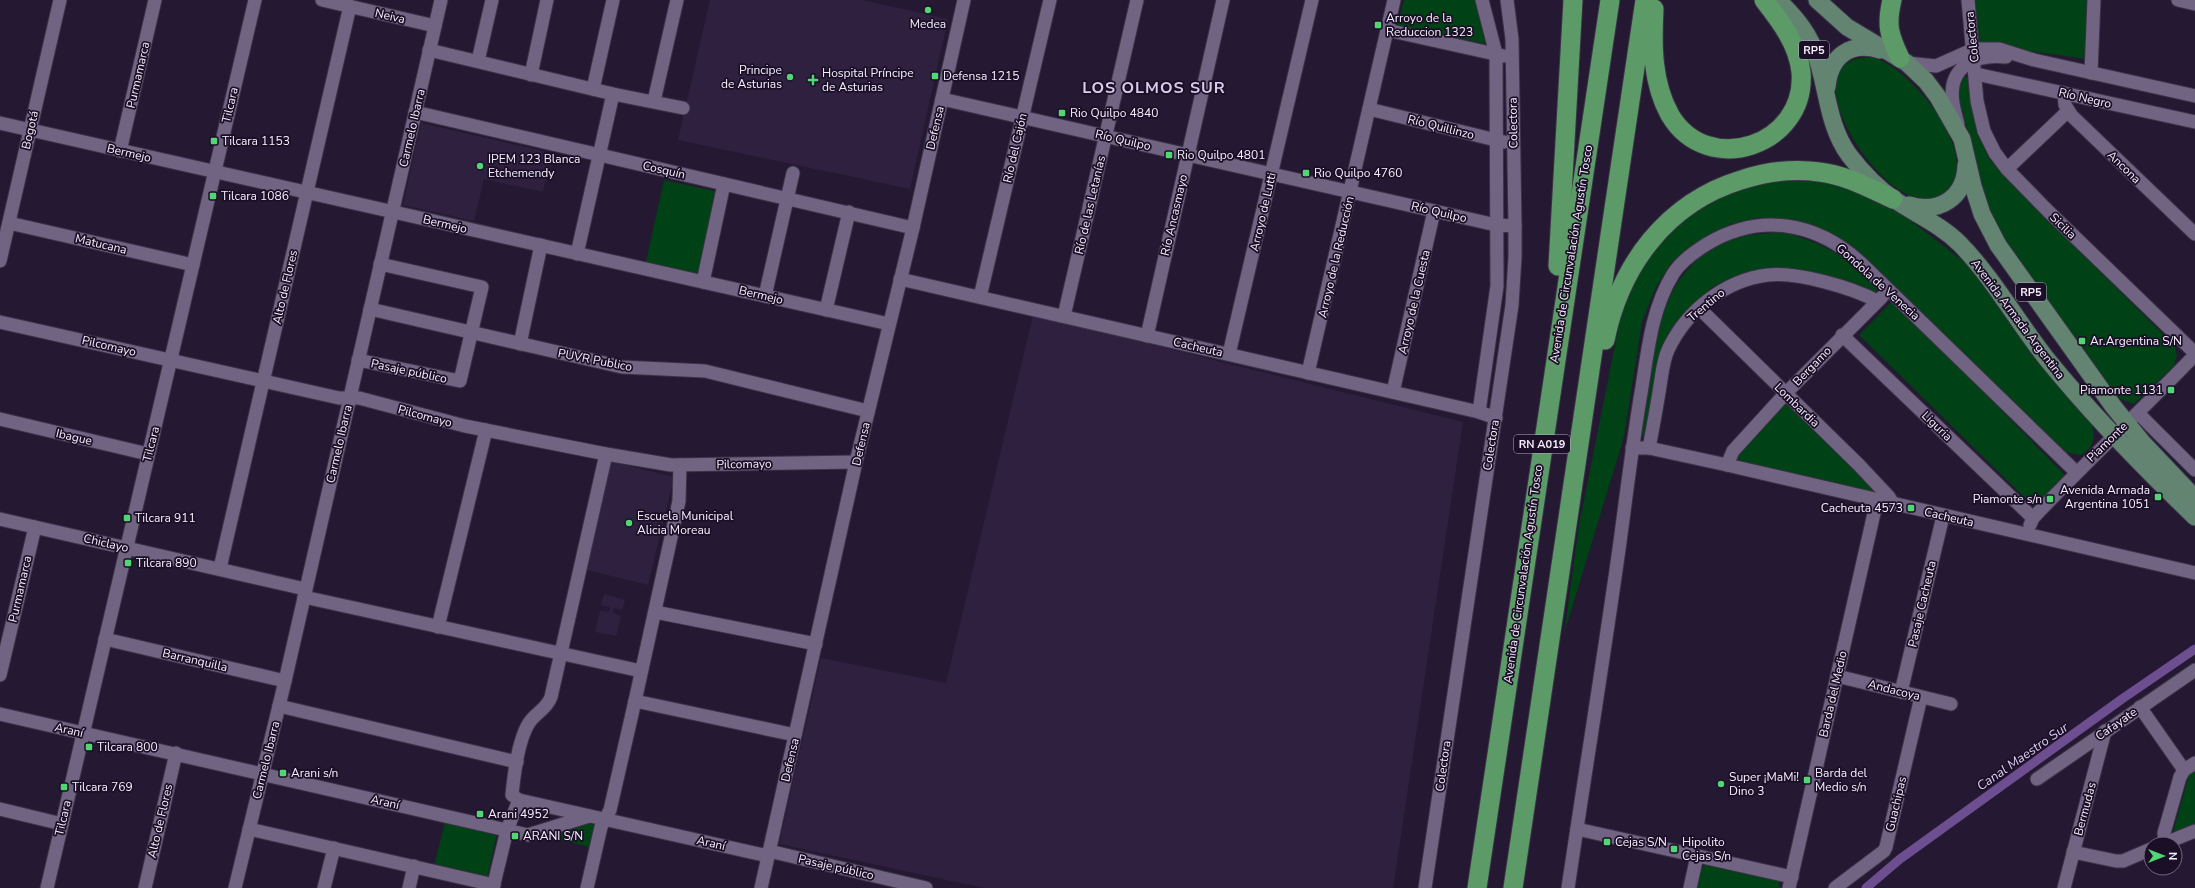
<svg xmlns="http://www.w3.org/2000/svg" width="2195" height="888" viewBox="0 0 2195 888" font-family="'Nunito Sans',sans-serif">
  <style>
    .built { fill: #2f2040 }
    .green { fill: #004115 }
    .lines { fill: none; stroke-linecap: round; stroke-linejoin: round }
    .canal { stroke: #6d4e90; stroke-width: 9 }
    .minor-casing { stroke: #3b3247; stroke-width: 15 }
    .major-casing { stroke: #3b3247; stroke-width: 19 }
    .highway-casing { stroke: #3b3247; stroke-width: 21 }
    .minor { stroke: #716382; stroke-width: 13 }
    .major { stroke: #648472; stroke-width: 17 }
    .highway { stroke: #5c9a67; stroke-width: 19 }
    .poi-dot { fill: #52d673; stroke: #1b0f27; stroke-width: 1.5 }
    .labels { text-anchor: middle; stroke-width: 3.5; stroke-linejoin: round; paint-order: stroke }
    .shield { fill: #1b0f27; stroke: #b4acbd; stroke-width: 1 }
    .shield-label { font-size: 11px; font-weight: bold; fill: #f5effd }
    .street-label { font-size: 12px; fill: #f5effd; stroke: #1b0f27 }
    .poi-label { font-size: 12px; fill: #f5effd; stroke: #1b0f27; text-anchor: start }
    .water-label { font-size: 13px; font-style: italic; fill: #dfcef5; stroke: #1b0f27 }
    .district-label { font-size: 16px; font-weight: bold; letter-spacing: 1px; fill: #d9cbed; stroke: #1b0f27 }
  </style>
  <rect width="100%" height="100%" fill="#241832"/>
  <g class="built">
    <path d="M710,0H862L948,19L910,189L678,140Z"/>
    <path d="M421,123L552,153L543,192L484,179L474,221L403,205Z"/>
    <path d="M1033,315L1463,422L1393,888H984L779,844L821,658L946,683Z"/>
    <path d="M609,461L674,477L648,585L583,569Z"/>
    <path d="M604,594L625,600L622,610L614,608L613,613L621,616L616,636L595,632L600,611L609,612L610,607L601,605Z"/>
  </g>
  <g class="green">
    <path d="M1404,0H1475L1487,44L1397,26Z"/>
    <path d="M1974,0H2088L2086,59L1978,44Z"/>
    <path d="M1871,57C1908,64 1984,155 1947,190C1940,196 1931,200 1922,199C1872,194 1788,58 1871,57Z"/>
    <path d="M1964,76L1969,78L1979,133L1989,158L2007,179L2175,346L2177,356L2174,366L2134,404C2094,394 2096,347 2062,327L1998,233L1975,173L1971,138L1956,100L1961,77Z"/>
    <path d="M1794,175L1844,182L1897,210L1967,264L2092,423C2095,438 2095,445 2082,455L2058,451L1849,246L1820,228L1780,219L1756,218L1731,224L1701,240L1671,263L1656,287L1642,322L1624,437L1564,634L1579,525L1623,305L1630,282L1657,243L1681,221L1721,193Z"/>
    <path d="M664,180L720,192L701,279L645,266Z"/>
    <path d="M1784,232C1827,245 1849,257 1878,291L1874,295L1813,274L1788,268L1769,269L1734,276L1711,288L1684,317L1665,345L1648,437L1639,435L1657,335L1666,303L1679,280L1697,259L1714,245L1737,236Z"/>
    <path d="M1893,300L2066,476L2036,509L1859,335Z"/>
    <path d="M1787,401L1874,488V493L1737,462L1736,454Z"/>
    <path d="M2195,770V824L2173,833L2189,774Z"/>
    <path d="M592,819L596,824L591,847L540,836Z"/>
    <path d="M445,822L497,834L487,879L434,866Z"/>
    <path d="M1709,862L1778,878L1780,888H1697C1699,878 1699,867 1709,862Z"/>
  </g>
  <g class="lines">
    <path class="canal" d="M1866,888L1900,859L2122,699L2195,649"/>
    <defs>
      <g id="minor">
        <path d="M322,0L435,26"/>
        <path d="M1968,0L1977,101L1984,131L1995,153L2007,169L2048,211L2195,353"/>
        <path d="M2178,0L2195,4"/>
        <path d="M1387,30L1504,56"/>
        <path d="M429,50L613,94L683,108"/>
        <path d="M478,61L492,0"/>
        <path d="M1907,63L1936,66L1974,49H1999L2034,60L2195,96"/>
        <path d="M2091,73L2094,0"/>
        <path d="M1976,74L2195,122"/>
        <path d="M531,75L547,0"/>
        <path d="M593,89L613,0"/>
        <path d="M2064,93L2065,105L2072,116L2195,234"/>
        <path d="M942,99L1496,225L1515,226"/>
        <path d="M654,101L677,0"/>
        <path d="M1369,109L1504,142"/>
        <path d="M415,112L913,228"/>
        <path d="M0,123L889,324"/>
        <path d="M1958,124C1956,117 1954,110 1953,103C1947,66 1976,54 2006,57"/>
        <path d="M120,151L155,0"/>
        <path d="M2007,169L2068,111"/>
        <path d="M9,223L193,265"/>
        <path d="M577,254L613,94"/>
        <path d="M0,261L60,0"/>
        <path d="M900,279L1479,412L1496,418"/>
        <path d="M703,282L724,184"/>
        <path d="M765,296L793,173"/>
        <path d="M980,297L1050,0"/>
        <path d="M1699,308L1859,465L1889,497L1893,504"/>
        <path d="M370,309L622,367L705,371L868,411"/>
        <path d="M826,310L849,212"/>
        <path d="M1064,316L1137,0"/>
        <path d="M0,322L339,398H359L465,426L606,454L671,465L856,462"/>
        <path d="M1842,335L2033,518"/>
        <path d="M1147,336L1223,0"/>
        <path d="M520,344L541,245"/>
        <path d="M1229,354L1312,0"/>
        <path d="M358,360L460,381L482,287L380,264"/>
        <path d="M1308,373L1394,0"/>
        <path d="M1393,392L1434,211"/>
        <path d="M1479,412L1497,286L1496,54L1482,0"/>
        <path d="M2138,413L2195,470"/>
        <path d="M0,419L148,454"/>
        <path d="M1632,448H1649L1727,465L2195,573"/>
        <path d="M1649,448C1653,427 1657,406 1660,386C1662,374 1663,361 1668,350C1686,311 1725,280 1768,275C1798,272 1850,287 1877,301"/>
        <path d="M606,454L551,697C547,709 535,713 529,723C518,740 514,774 512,795L519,800L768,856"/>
        <path d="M1727,465L1733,451L1785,394L1882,297"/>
        <path d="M0,519L305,589"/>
        <path d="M2030,525L2033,518C2086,462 2142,410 2195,355"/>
        <path d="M220,568L350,6"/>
        <path d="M304,597L641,671"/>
        <path d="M655,612L816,644"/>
        <path d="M438,627L486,430"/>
        <path d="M105,639L285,681"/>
        <path d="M0,675L35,527"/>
        <path d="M1837,676L1951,704"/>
        <path d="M1901,692L1943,516"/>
        <path d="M635,701L795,735"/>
        <path d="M279,706L517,762"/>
        <path d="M2140,707L2184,770"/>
        <path d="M0,714L528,835L589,816"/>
        <path d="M2037,779L2195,670"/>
        <path d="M0,809L62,824"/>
        <path d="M249,829L494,885"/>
        <path d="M1577,829L1792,877"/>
        <path d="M2165,843L2164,833L2180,777L2184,770L2195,763"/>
        <path d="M2163,844L2195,831"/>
        <path d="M769,851L926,888"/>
        <path d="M2073,852L2116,861H2123L2151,849"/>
        <path d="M47,888L255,0"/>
        <path d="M145,888L176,753"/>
        <path d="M235,888L285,681L441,0"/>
        <path d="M324,888L334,848"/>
        <path d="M409,888L414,866"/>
        <path d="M493,888L507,830L519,800"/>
        <path d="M587,888L601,827L610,810L635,701L679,501L680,465"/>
        <path d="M761,888L856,462L913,228L964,0"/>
        <path d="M1425,888L1512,305L1515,257V226L1512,39L1507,0"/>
        <path d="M1568,888C1585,773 1604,657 1620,542C1627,490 1633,439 1642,387C1648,349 1652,308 1673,274C1681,261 1694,252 1707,244C1761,212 1817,222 1862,264L2076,472"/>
        <path d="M1690,888L1697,856"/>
        <path d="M1789,888L1877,500"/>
        <path d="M1835,888L1884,851L1886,847L1921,697"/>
        <path d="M2064,888L2105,731"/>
      </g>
      <g id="major">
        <path d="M1778,0C1793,15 1806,29 1814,49C1828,85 1826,123 1849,155C1862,172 1877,188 1895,200C1917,215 1941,225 1960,244C1993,278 2017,321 2046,358C2092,415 2143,467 2195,517"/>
        <path d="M1817,0L1847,27L1907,63L1926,81L1938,97L1962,139L1973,186L1982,214L1998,245L2113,406L2142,442L2195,498"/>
        <path d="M1827,87C1830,56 1850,41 1880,50"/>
        <path d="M1909,205C1939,214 1965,198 1966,165"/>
      </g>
      <g id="highway">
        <path d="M1892,0C1886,25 1889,35 1900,58"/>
        <path d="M1654,9C1652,45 1652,83 1670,115C1708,179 1807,145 1801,72C1798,44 1781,22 1764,0"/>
        <path d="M1558,266L1573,0"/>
        <path d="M1605,340C1620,266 1666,203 1741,180C1766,172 1793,168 1819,172C1846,175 1869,188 1893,199"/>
        <path d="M1477,888L1610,0"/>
        <path d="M1513,888L1645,0"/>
      </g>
    </defs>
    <use href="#minor" class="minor-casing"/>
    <use href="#major" class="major-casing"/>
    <use href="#highway" class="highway-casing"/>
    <use href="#minor" class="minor"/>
    <use href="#major" class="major"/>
    <use href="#highway" class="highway"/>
  </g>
  <g class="poi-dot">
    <circle cx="928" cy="10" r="4"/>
    <rect x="1374" y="21" width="8" height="8" rx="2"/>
    <rect x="931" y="72" width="8" height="8" rx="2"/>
    <circle cx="790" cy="77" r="4"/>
    <path d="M811 74h4v4h4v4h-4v4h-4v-4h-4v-4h4z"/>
    <rect x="1058" y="109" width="8" height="8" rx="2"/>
    <rect x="210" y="137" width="8" height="8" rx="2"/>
    <rect x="1165" y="151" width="8" height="8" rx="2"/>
    <circle cx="480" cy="166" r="4"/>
    <rect x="1302" y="169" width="8" height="8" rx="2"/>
    <rect x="209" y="192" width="8" height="8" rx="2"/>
    <rect x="2078" y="337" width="8" height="8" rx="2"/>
    <rect x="2167" y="386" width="8" height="8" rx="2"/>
    <rect x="2154" y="493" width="8" height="8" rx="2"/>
    <rect x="2046" y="495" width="8" height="8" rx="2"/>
    <rect x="1907" y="504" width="8" height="8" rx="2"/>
    <rect x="123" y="514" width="8" height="8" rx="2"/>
    <circle cx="629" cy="523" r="4"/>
    <rect x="124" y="559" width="8" height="8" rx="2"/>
    <rect x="85" y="743" width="8" height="8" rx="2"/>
    <rect x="279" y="769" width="8" height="8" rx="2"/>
    <rect x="1803" y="776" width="8" height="8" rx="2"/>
    <circle cx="1721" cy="784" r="4"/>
    <rect x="60" y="783" width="8" height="8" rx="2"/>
    <rect x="476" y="810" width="8" height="8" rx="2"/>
    <rect x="511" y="832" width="8" height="8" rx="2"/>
    <rect x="1603" y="838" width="8" height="8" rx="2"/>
    <rect x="1670" y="845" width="8" height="8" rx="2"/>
  </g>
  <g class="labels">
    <g class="shield">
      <rect x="1799" y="41" width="30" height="18" rx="3"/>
      <rect x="2016" y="283" width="30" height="18" rx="3"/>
      <rect x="1514" y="435" width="56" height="18" rx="3"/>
    </g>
    <g class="shield-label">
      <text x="1814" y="54">RP5</text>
      <text x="2031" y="296">RP5</text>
      <text x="1542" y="448">RN A019</text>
    </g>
    <g class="street-label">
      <text transform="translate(390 16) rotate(13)" y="4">Neiva</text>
      <text transform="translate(1972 37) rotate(-96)" y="4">Colectora</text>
      <text transform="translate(138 75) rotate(-77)" y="4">Purmamarca</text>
      <text transform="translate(2085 98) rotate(13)" y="4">Río Negro</text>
      <text transform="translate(230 105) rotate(-77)" y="4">Tilcara</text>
      <text transform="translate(1513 123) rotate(-91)" y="4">Colectora</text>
      <text transform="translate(1441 127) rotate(14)" y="4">Río Quillinzo</text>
      <text transform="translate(412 128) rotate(-77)" y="4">Carmelo Ibarra</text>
      <text transform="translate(935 128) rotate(-77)" y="4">Defensa</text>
      <text transform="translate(30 130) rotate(-77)" y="4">Bogotá</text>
      <text transform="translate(1123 140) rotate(13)" y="4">Río Quilpo</text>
      <text transform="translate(1015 148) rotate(-77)" y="4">Río del Cajón</text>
      <text transform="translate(129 153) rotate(13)" y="4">Bermejo</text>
      <text transform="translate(2124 167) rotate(44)" y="4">Ancona</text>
      <text transform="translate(664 170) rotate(13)" y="4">Cosquín</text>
      <text transform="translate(1090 205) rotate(-77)" y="4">Río de las Letanías</text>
      <text transform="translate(1263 212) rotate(-77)" y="4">Arroyo de Lutti</text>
      <text transform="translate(1439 212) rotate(13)" y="4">Río Quilpo</text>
      <text transform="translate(1174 215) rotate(-77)" y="4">Río Ancasmayo</text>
      <text transform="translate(445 224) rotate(13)" y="4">Bermejo</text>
      <text transform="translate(2063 226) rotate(44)" y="4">Sicilia</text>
      <text transform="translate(101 244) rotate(13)" y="4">Matucana</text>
      <text transform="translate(1571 254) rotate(-81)" y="4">Avenida de Circunvalación Agustín Tosco</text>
      <text transform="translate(1336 257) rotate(-77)" y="4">Arroyo de la Reducción</text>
      <text transform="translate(1878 282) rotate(42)" y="4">Gondola de Venecia</text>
      <text transform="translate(285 287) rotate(-77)" y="4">Alto de Flores</text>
      <text transform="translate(761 295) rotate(13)" y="4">Bermejo</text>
      <text transform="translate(1414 302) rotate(-77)" y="4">Arroyo de la Cuesta</text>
      <text transform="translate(1706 305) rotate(-40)" y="4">Trentino</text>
      <text transform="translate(2018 319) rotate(53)" y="4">Avenida Armada Argentina</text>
      <text transform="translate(109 346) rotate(13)" y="4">Pilcomayo</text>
      <text transform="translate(1198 347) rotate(13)" y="4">Cacheuta</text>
      <text transform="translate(595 360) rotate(11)" y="4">PUVR Publico</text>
      <text transform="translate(1812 366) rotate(-46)" y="4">Bergamo</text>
      <text transform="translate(409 371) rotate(12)" y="4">Pasaje público</text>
      <text transform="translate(1797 405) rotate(44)" y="4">Lombardia</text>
      <text transform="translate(425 416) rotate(15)" y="4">Pilcomayo</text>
      <text transform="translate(1937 426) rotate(44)" y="4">Liguria</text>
      <text transform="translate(74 437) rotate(13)" y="4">Ibague</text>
      <text transform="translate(2107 442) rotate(-44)" y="4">Piamonte</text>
      <text transform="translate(151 444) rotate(-76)" y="4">Tilcara</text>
      <text transform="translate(339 444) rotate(-77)" y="4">Carmelo Ibarra</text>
      <text transform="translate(861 444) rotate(-77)" y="4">Defensa</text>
      <text transform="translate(1491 445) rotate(-81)" y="4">Colectora</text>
      <text transform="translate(744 464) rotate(-1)" y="4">Pilcomayo</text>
      <text transform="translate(1949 517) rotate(13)" y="4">Cacheuta</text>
      <text transform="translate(106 543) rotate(13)" y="4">Chiclayo</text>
      <text transform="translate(1523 574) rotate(-82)" y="4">Avenida de Circunvalación Agustín Tosco</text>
      <text transform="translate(20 589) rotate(-77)" y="4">Purmamarca</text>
      <text transform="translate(1922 604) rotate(-77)" y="4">Pasaje Cacheuta</text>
      <text transform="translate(195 660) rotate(13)" y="4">Barranquilla</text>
      <text transform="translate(1894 690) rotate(14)" y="4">Andacoya</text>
      <text transform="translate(1833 694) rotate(-77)" y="4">Barda del Medio</text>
      <text transform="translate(2116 724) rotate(-35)" y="4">Cafayate</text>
      <text transform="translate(69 730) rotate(13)" y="4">Araní</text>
      <text transform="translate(266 760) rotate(-76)" y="4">Carmelo Ibarra</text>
      <text transform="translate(790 760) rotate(-77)" y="4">Defensa</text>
      <text transform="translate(1443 766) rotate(-82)" y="4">Colectora</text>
      <text transform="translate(385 802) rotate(13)" y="4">Araní</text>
      <text transform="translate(1896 804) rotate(-77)" y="4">Guachipas</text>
      <text transform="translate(2085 809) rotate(-75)" y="4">Bermudas</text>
      <text transform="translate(63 818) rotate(-77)" y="4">Tilcara</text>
      <text transform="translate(160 821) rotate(-77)" y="4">Alto de Flores</text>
      <text transform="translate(711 843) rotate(13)" y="4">Araní</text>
      <text transform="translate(836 867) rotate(13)" y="4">Pasaje público</text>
    </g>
    <g class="poi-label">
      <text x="1386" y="22">Arroyo de la<tspan x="1386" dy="14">Reduccion 1323</tspan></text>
      <text x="928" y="28" text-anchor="middle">Medea</text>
      <text x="782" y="74" text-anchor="end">Principe<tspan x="782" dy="14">de Asturias</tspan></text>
      <text x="822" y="77">Hospital Príncipe<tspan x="822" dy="14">de Asturias</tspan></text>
      <text x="943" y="80">Defensa 1215</text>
      <text x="1070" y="117">Rio Quilpo 4840</text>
      <text x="222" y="145">Tilcara 1153</text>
      <text x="1177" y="159">Rio Quilpo 4801</text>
      <text x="488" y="163">IPEM 123 Blanca<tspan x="488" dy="14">Etchemendy</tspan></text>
      <text x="1314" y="177">Rio Quilpo 4760</text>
      <text x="221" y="200">Tilcara 1086</text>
      <text x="2090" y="345">Ar.Argentina S/N</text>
      <text x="2163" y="394" text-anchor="end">Piamonte 1131</text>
      <text x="2150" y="494" text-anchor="end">Avenida Armada<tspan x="2150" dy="14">Argentina 1051</tspan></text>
      <text x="2042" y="503" text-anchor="end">Piamonte s/n</text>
      <text x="1903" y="512" text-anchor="end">Cacheuta 4573</text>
      <text x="637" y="520">Escuela Municipal<tspan x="637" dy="14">Alicia Moreau</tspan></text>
      <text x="135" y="522">Tilcara 911</text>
      <text x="136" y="567">Tilcara 890</text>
      <text x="97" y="751">Tilcara 800</text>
      <text x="291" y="777">Arani s/n</text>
      <text x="1815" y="777">Barda del<tspan x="1815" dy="14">Medio s/n</tspan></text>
      <text x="1729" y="781">Super ¡MaMi!<tspan x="1729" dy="14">Dino 3</tspan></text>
      <text x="72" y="791">Tilcara 769</text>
      <text x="488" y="818">Arani 4952</text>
      <text x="523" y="840">ARANI S/N</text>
      <text x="1615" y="846">Cejas S/N</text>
      <text x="1682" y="846">Hipolito<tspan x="1682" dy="14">Cejas S/n</tspan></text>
    </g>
    <g class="water-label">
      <text transform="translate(2022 756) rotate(-35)" y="5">Canal Maestro Sur</text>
    </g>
    <g class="district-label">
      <text x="1154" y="93">LOS OLMOS SUR</text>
    </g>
  </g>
  <g transform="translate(2163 856) rotate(90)"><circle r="19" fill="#1b0f27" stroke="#72697d"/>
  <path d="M0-3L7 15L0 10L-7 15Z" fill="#52d673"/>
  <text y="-6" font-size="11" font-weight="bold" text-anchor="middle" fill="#f5effd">N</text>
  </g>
</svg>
